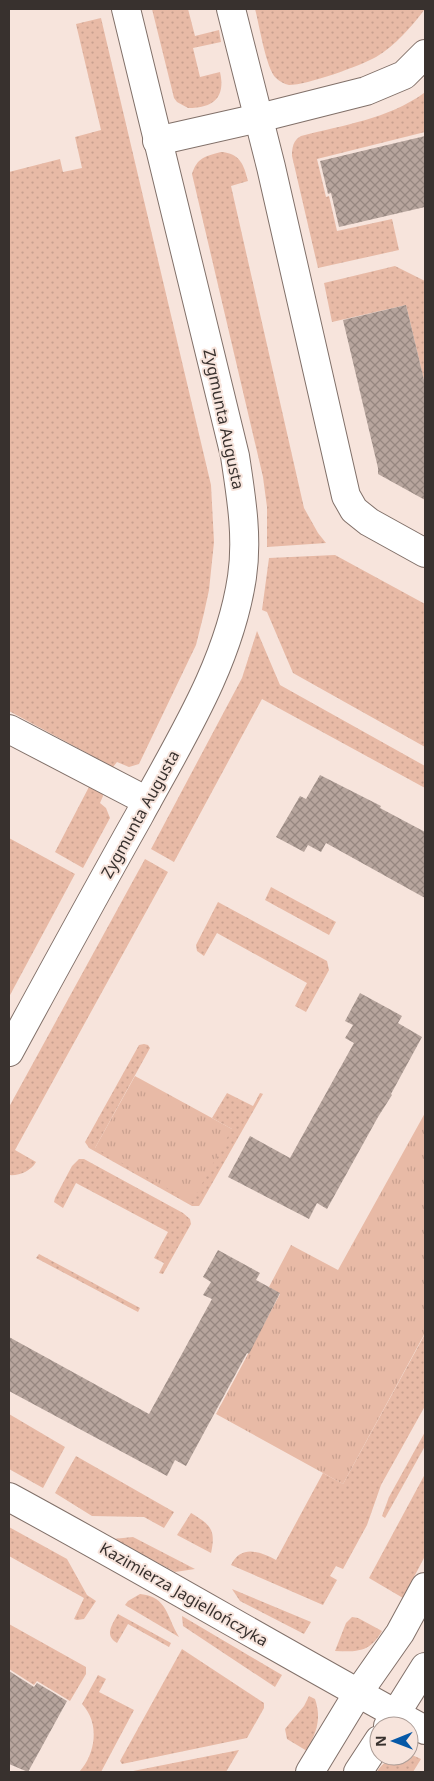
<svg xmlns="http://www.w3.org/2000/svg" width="434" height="1781" viewBox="0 0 434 1781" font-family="'Noto Sans',sans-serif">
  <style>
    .grass { fill: url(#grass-dots) }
    .park { fill: url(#park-tufts) }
    .building { fill: url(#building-cross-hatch) }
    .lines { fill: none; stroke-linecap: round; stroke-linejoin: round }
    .minor-casing { stroke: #817069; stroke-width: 30 }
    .minor { stroke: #fff; stroke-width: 28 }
    .labels { text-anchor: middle; stroke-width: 4; stroke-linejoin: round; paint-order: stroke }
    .street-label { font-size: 16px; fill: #38312e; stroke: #f7e4dc }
  </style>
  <defs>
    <pattern id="grass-dots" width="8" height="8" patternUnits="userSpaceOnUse" patternTransform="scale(1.25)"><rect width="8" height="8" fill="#e8baa6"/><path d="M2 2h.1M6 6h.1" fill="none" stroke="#c8a08f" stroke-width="1.8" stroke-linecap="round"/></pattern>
    <pattern id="park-tufts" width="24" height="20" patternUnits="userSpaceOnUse" patternTransform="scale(1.25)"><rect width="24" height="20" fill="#e8baa6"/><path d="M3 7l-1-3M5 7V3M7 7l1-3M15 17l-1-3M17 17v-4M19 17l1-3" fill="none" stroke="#c8a08f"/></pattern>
    <pattern id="building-cross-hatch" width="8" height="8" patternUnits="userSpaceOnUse" patternTransform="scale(1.25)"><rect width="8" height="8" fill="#b7a59d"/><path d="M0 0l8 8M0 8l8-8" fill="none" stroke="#968780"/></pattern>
  </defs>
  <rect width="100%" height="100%" fill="#f7e4dc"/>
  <g class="grass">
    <path d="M152,9H188L195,36L219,30L221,42L193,48L200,77L220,72C226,98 213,108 188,108L177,102L174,98Z"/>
    <path d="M255,9H425C412,26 395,46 376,57C360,66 307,85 289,85C284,84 279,81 276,78C266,69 259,23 255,9Z"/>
    <path d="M101,18L211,485L214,542L209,590L204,613L196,645L139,764L129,767L117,762L113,767L9,711V172L60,159L63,172L82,168L75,137L101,130L76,24Z"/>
    <path d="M424,93L425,132L317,159L326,197L329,196L337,231L392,219L399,250L318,268L292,156C292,148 293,140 301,136C343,125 388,119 424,93Z"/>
    <path d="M221,152C240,153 244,165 248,181L231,186L304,508L318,533L326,543L267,547V507L263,477L192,174C197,158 205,156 221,152Z"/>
    <path d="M395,266L425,281V384L406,305L332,322L324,283Z"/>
    <path d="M335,555L425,604V747L293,673L267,612L262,610L269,558Z"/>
    <path d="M257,631L280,685L425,766V788L262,699L174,862L151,849L242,678Z"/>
    <path d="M90,785L102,792L103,796L100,803L106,808L110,818L83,868L55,852Z"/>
    <path d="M9,838L75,874L9,997Z"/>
    <path d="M145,859L168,872L15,1150L36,1162C31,1171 19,1176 9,1175V1107Z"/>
    <path d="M271,887L336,922L329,935L265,900Z"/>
    <path d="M218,902L327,961L329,970L306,1012L295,1006L307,983L217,933L204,956L197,951L196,945Z"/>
    <path d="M144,1044L148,1045L150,1048L95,1148L232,1129L212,1118L227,1093L253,1106L260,1093L263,1094L201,1203L199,1206H192L89,1148L85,1142L139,1045Z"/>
    <path d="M79,1159H84L183,1213L190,1219L191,1224L163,1274L159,1273L164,1263L154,1258L168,1232L76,1183L63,1208L54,1202L55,1198L72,1166Z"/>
    <path d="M39,1254L140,1308L138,1312L36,1258Z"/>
    <path d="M425,1334V1406L381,1485L367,1525L343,1569L336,1566L330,1576L337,1580L323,1605L231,1565C241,1545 259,1551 276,1560L323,1473L343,1484Z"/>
    <path d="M9,1414L65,1447L43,1488L9,1469Z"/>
    <path d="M425,1432V1446L385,1518L382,1516L389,1497Z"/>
    <path d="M76,1456L174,1512L164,1528L144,1517L92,1516L55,1493Z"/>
    <path d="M425,1474V1556L403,1598L369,1578Z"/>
    <path d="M191,1513C211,1525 216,1530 211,1553L177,1535Z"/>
    <path d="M9,1527L67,1559L87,1595L96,1601L84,1619L77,1620L74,1619L84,1598L9,1556Z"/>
    <path d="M133,1537L195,1569L175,1572L113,1539Z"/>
    <path d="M232,1589L311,1622L304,1634L240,1601Z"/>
    <path d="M140,1594C168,1597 166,1616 179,1637L125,1605L128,1601Z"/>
    <path d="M118,1614L171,1643L169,1647L128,1624L117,1643C104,1635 112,1625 118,1614Z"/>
    <path d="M182,1616L282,1675L275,1687L183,1626Z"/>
    <path d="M352,1617L358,1618L382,1631C370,1652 358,1652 335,1651L346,1623Z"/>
    <path d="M9,1624L86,1667V1674L70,1701L37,1681L34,1685L9,1669Z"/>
    <path d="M182,1649L264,1703V1708L247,1738L122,1764L120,1761Z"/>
    <path d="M98,1675L106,1679L99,1692L134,1710L101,1772H79C96,1754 100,1723 82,1704Z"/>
    <path d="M309,1696L315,1699C322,1720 316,1732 307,1751L287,1739L285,1729L304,1706Z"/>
    <path d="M239,1750L226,1772H128Z"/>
    <path d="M412,1755L421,1759L413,1772H377C385,1757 399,1759 412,1755Z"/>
  </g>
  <g class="park">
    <path d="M135,1076L232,1129L192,1202L95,1148Z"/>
    <path d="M425,1113V1333L343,1484L216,1414L280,1294L269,1287L291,1245L338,1270Z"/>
  </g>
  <g class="building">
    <path d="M425,136V207L339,227L331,193L328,194L320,161Z"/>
    <path d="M406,305L425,384V500L378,474V468L343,320Z"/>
    <path d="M320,775L381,806L380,808L425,832V898L326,843L321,852L308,845L304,852L276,837L300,796L306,799Z"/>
    <path d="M360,993L402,1016L398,1023L422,1037L391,1094L392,1095L378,1117L327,1209L317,1203L309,1219L228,1177L250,1136L290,1158L354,1043L345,1038L353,1025L345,1021Z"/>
    <path d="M218,1250L260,1273L256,1280L280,1293L249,1354L247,1353L186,1466L175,1460L167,1476L9,1391V1337L149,1414L212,1299L203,1295L211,1282L203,1277Z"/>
    <path d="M9,1671L34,1687L37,1683L67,1701L28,1772L9,1764Z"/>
  </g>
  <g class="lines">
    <defs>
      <g id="minor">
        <path d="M231,9L271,167L346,496L354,510L369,522L425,553"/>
        <path d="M157,141L259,118L366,91L404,75L425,54"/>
        <path d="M9,729L147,801"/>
        <path d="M9,1052C52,973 95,894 139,816C180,740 229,664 242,577C248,537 241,496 235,456L126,9"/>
        <path d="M9,1497C149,1573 286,1654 425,1730"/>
        <path d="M388,1726L425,1667"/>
        <path d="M310,1772L358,1693L400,1633L425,1587"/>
        <path d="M358,1772L379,1740"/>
      </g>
    </defs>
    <use href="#minor" class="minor-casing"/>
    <use href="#minor" class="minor"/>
  </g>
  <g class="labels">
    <g class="street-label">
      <text transform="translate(224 419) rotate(78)" y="6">Zygmunta Augusta</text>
      <text transform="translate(140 814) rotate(-61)" y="6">Zygmunta Augusta</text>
      <text transform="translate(184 1594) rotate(30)" y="6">Kazimierza Jagiellończyka</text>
    </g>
  </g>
  <rect width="434" height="1781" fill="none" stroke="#38312e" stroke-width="20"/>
  <g transform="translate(394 1741) rotate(269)"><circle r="24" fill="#f7e4dc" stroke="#ab9c96"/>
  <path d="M0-4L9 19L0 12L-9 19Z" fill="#0658a7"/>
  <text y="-8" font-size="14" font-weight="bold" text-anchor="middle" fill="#38312e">N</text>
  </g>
</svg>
